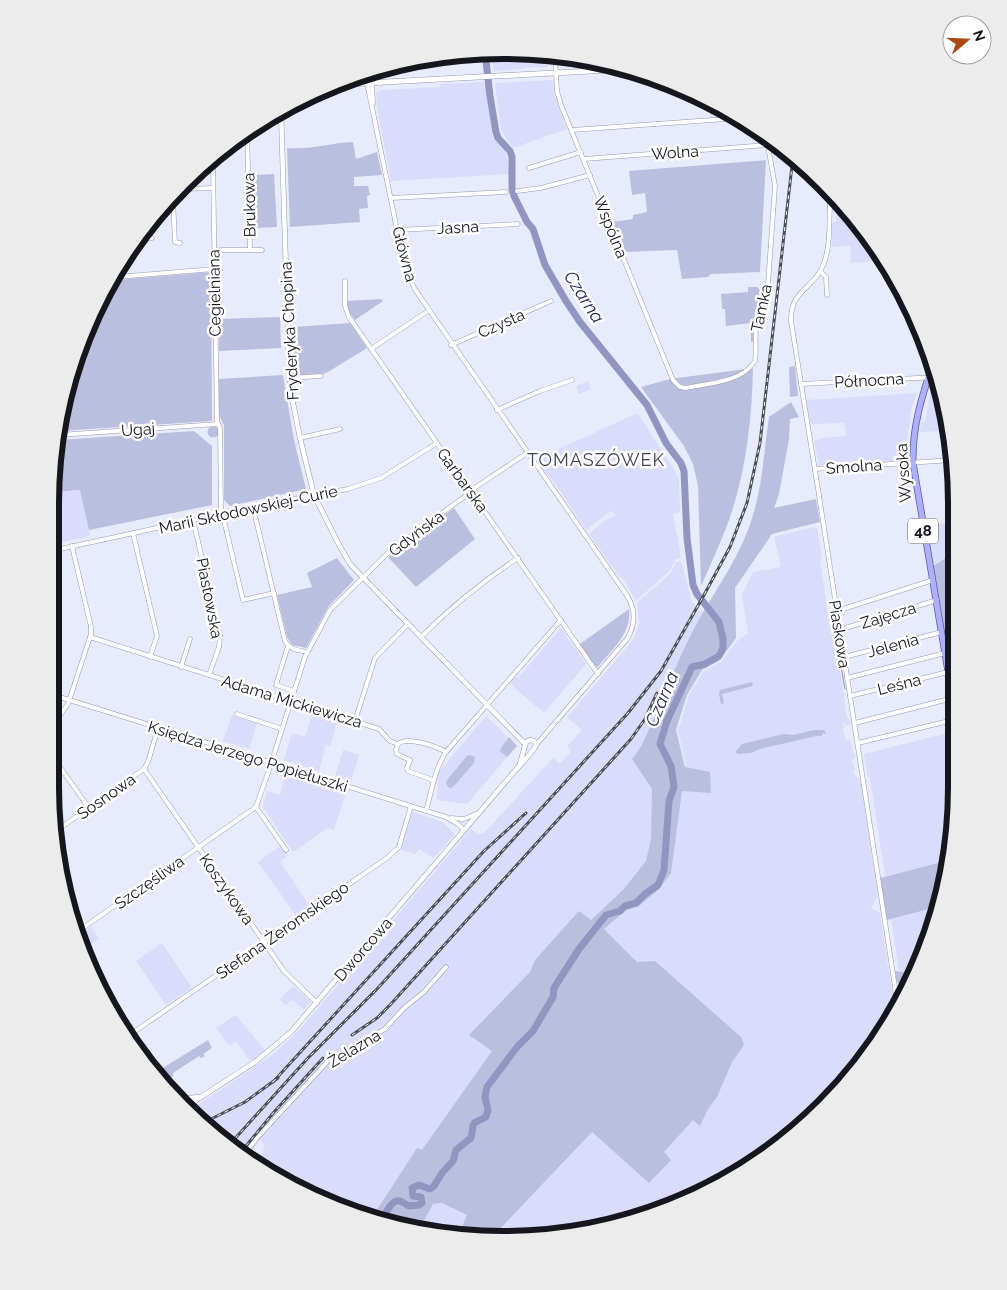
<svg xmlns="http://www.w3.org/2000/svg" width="1007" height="1290" viewBox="0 0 1007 1290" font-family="Raleway,sans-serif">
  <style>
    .built { fill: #d9ddfb }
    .green { fill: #bbbfdf }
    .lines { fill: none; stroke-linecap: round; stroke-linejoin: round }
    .stream { stroke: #9195c0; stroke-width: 1 }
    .river { stroke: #9195c0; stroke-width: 7 }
    .minor-casing { stroke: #9699ae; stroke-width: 5 }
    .tertiary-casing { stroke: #9699ae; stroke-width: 5.5 }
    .secondary-casing { stroke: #9699ae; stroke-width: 6 }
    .primary-casing { stroke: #5656a9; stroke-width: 7 }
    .minor { stroke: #fff; stroke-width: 4 }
    .tertiary { stroke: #fff; stroke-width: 4.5 }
    .secondary { stroke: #fff; stroke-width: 5 }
    .primary { stroke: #afaff8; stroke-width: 5.5 }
    .rail-casing { stroke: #4b4d57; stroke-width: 3 }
    .rail { stroke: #fff; stroke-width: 1; stroke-dasharray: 4; stroke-linecap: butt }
    .labels { text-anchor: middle; stroke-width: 5; stroke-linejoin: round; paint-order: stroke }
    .shield { fill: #fff; stroke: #5b5c62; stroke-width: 1 }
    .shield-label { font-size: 15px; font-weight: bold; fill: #15161e }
    .street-label { font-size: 16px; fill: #15161e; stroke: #fff }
    .water-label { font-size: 18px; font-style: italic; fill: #26255a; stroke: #fff }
    .neighbourhood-label { font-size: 18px; letter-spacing: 1px; fill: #404255; stroke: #fff }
    .rim { fill: none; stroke: #15161e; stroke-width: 6 }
  </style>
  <rect width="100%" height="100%" fill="#e8ebfd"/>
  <g class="built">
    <path d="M504,50L553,55V60L547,67L526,68L525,66L523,69L494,71L490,51Z"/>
    <path d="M559,55L592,59L605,63H566V59H559Z"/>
    <path d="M553,80L554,94L567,129L513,148L501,130L495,83Z"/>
    <path d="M482,82L487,85L493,135L506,152L510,174L391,181L377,107L376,93L381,90L440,87V84Z"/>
    <path d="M849,213L881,252L885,261L851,263L850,246L832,247V223L836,221V214Z"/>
    <path d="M588,381L591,389L579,394L576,386Z"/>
    <path d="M930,392H941L950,431L920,432L921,422H925Z"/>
    <path d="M917,393L911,411L907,442V460L819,465L814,441L822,438L846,436V431L844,423L811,424L806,400Z"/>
    <path d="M638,413L679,478L680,512L673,514L681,557L675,560L670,570L636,601L623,579L616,572L589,534L605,520L616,516L613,513L612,511L608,513L586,530L554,482L536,459Z"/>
    <path d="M52,467L55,492L81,490L90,536L51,545V474Z"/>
    <path d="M953,522V552L933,565L928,543L932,541L930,525Z"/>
    <path d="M814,527L815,529L817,528L822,556L820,560L830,627L833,630L835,637L847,717L852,723L846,726L845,723L843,724L844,729H842L846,740L850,739L855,757L852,760L855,770L853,771L855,777L859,778L861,782L871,851L878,896L871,908L880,913L895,1012L881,1038L824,1107L755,1164L649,1216L533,1239L415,1231L277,1179L258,1165L265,1145L260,1140L247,1156L191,1114L196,1106L275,1053L301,1028L471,829L479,835L484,833L553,758L560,764L571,751L567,746L582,730L567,717L633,640L639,624L637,603L671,573L676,562L681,561L691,599L698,609L709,618L706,659L639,756L686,765L678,731L689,695L703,672L721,662L737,641L748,633L742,595L753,572L781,567L774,537Z"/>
    <path d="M51,576L61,620L51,622Z"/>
    <path d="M561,628L586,664L544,713L509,683L515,677L518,678Z"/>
    <path d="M313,711L338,719L330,746L326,745L319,771L284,760L292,733L305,737Z"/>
    <path d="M232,715L257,723L249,749L223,741Z"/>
    <path d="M486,716L517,746L467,804L437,800L438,773Z"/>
    <path d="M952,732L953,846L949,860L885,876L870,777H868L864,754Z"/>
    <path d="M343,750L359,755L351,782L335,777Z"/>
    <path d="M286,773L346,792L334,830L328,828L293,852L263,807L267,791L280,795Z"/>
    <path d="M412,812L442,822L455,834L434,858L419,849L415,854L401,850Z"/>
    <path d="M280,846L287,856L280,862L310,906L296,916L258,862Z"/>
    <path d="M937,907L923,960L916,972L899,970L891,919Z"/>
    <path d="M91,927L99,939L84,949L79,936Z"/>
    <path d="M162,943L192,988L166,1005L136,961Z"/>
    <path d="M293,986L311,1002L304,1010L292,1000L286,1005L280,999Z"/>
    <path d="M236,1015L265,1050L250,1061L236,1041L229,1046L216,1028Z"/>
  </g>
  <g class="green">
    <path d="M353,142L356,159L377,152L382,175L354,177V186H368L370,195L367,196L368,208L359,209L360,222L290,227L287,148C311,150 329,143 353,142Z"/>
    <path d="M766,160L760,272L711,274L708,277L682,279L677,250L624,252L612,222L633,219V215L647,212L645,193L632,195L629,171Z"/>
    <path d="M274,174L277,227L253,228L252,175Z"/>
    <path d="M211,272L212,421L60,431L74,358L116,280Z"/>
    <path d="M748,287H757C772,302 754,324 754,342H751V323L726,326L725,309H722L721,294L748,292Z"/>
    <path d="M381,299L383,301L355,320L348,310L347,301Z"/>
    <path d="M280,317L281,348L219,351V319Z"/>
    <path d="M350,323L367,348L328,372L323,374L297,376L294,373L293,327Z"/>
    <path d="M795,366L798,396L790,397L789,367Z"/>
    <path d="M753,368C752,423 745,482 724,533C717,551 709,568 701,586L698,486L693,464L684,446L641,387L670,379Z"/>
    <path d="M283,375L294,440L306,489L230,506L224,500V425C216,413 216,393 219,379Z"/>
    <path d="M791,402L799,417L790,419L789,439L779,494L774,508L816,499L820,522L772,534L735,588L736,638L720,660L702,670L687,695L676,730L685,767L710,772L711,793L682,791L671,873L658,890L639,906L626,910L604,929L637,962L655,961L741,1037L744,1045L732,1062L717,1097L708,1109L700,1126L693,1120L664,1152L671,1160L649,1183L592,1132L493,1236L472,1235L461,1229L467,1215L442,1203L433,1204L419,1230L420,1232L415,1231L373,1216L417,1148L422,1150L492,1051L469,1035L530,972L535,960L579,911L591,920L623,890L646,861L651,839L652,789L632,759L642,745C661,704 676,662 697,623C717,587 742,554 753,515C763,482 764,450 769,417Z"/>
    <circle cx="213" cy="432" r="5.5"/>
    <path d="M194,431L212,446V505L89,530L80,490L54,492L52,467L58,440Z"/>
    <path d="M454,508L475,539L416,587L388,557Z"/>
    <path d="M953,553V691L933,566Z"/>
    <path d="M337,558L354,580L328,607L306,648L292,645L287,637L277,595L312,587L307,573Z"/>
    <path d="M629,609C632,633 612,649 598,667L595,666L580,644Z"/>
    <path d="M752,682L753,686L722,694L724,703L721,704L719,694L720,690Z"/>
    <path d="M50,700L56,702L54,707L60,710L50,723Z"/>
    <path d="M814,730H824L826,734L822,733V736H816L760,749L751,753L738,754L735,752L742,744L784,734L793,735Z"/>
    <path d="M509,737L517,746L507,757L500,751L501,748Z"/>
    <path d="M470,755L475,757L474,763L454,786L451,788L448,787L446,783L447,780L467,756Z"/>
    <path d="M949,860L937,907L887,920L880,878Z"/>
    <path d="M895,971L916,973L908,987H902L897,982Z"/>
    <path d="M208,1040L212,1048L203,1054L205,1056L201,1058L199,1056L173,1073V1077L165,1081L158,1071Z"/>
  </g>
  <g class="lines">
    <g class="stream">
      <path d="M836,634L839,657"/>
      <path d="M841,667L845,689"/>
    </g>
    <path class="river" d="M382,1219C386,1213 393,1196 402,1202C405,1203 406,1205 409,1206L419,1205L422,1203L421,1197L413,1196L412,1188L419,1185L430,1189L434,1186L442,1173L453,1161L456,1150L471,1138C475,1119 469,1126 486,1117L488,1110L485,1097L487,1087L517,1047L533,1031L553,997L554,988L579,949L606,915L620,911L625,906L636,903L645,894L658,885L664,870L669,801L674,787L671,766L660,744L667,721L692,667L705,664L719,656L723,648V639L719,622L697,594L693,585L687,538L684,471L681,463L666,443L647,405L580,322L566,301L545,265L533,229L527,222L514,196L512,189V157L510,151L498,138L496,132L490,96L485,52"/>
    <defs>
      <g id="minor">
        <path d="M555,55L557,91L561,105L673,380L680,387L686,388C709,383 741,383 755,361C757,348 754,335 757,322C760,308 766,298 768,284L775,186L766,135"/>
        <path d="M372,82L373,103"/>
        <path d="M367,83L403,259L408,276L416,291L626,594C636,609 636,624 627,639L536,745"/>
        <path d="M247,130L250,250"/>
        <path d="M572,130L740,118"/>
        <path d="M584,159L767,145"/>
        <path d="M213,163L217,421L220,428L221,508L243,600L274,593"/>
        <path d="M529,168L581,152"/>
        <path d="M184,189L213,188"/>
        <path d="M517,191L541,188L590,175"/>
        <path d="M831,191C828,214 832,241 824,263C815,289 790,289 791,321L818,489L898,1006"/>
        <path d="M391,198L506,192"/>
        <path d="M173,200L175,242L180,243"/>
        <path d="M147,225V237"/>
        <path d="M397,230L518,224"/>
        <path d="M141,238H152"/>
        <path d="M214,250H262"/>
        <path d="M820,271L826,277L827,295"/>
        <path d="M117,277L214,269"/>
        <path d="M345,281V306L349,317L598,674"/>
        <path d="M451,345L551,301"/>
        <path d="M371,349L428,311"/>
        <path d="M289,378L321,376"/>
        <path d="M801,384L937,377"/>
        <path d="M497,410L540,391L572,380"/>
        <path d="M59,435L218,424"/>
        <path d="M300,438L340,429"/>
        <path d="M815,469L953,460"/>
        <path d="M470,491L527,453"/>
        <path d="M253,507L285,641C290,650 298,650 307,652"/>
        <path d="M193,520L220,635L219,647L209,675"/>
        <path d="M133,533L157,636L150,657"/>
        <path d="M51,551L253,507L348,489L381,478L437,443"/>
        <path d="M837,611L933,580"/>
        <path d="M839,630L937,600"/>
        <path d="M90,637L379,729L390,741L398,744C407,736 436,746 446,752"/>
        <path d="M421,637C451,607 483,581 518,558"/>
        <path d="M288,646L276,685L294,691"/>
        <path d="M844,657L942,632"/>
        <path d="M181,667L190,639"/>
        <path d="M847,678L945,653"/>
        <path d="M50,694L446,817L458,824L464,830"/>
        <path d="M850,696L948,672"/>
        <path d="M237,714L282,729"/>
        <path d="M355,721L375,658L408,624"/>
        <path d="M855,723L953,698"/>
        <path d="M50,729L68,704L91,634V627L72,546"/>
        <path d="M858,743L953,720"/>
        <path d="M398,744L396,750L397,754L410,760L407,768L408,771L433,780"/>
        <path d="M50,753L89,808"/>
        <path d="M144,769L284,971L317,1003"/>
        <path d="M256,807L286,850"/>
        <path d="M426,811C432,790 434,771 446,752L561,620"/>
        <path d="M451,818L464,819L478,813"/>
        <path d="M56,831L144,769L148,762L158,728"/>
        <path d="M77,932L256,807L270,767L305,657L330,610L391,550L471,492"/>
        <path d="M895,990L907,989"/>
        <path d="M128,1036L387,858L399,847L411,806"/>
        <path d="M245,1155L256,1139L329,1060L385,1029L404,1008L424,992L446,967"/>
      </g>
      <g id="tertiary">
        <path d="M281,111L289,368L291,393L300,438L314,495L338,543L350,564L525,744"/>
        <path d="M110,1012L115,1019"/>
        <path d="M175,1097L184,1099L198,1097"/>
        <path d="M184,1108L255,1062L291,1032L514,772C519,766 535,750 536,745L534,741L530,740L526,742L520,764"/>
      </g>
      <path id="secondary" d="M330,85L627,69"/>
      <path id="primary" d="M934,361C922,395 912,427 913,463L953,701"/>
    </defs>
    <use href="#minor" class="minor-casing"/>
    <use href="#tertiary" class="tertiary-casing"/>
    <use href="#secondary" class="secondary-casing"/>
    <use href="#primary" class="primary-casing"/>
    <use href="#minor" class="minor"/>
    <use href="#tertiary" class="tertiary"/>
    <use href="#secondary" class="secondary"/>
    <use href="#primary" class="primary"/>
    <defs>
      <g id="rail">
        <path d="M352,1035L377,1018L390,1005L631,739L645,719L657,693"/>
        <path d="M273,1082L484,851L526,813"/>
        <path d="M203,1123L245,1102L278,1078"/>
        <path d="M230,1144L308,1058L377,989L628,713L661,671L704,595L730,547L747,503L760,443L793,157"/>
        <path d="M241,1152L274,1112L323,1058"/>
      </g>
    </defs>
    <use href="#rail" class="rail-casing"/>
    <use href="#rail" class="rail"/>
  </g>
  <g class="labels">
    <rect class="shield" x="908" y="518.5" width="30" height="25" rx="4"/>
    <g class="shield-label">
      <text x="923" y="536">48</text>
    </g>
    <g class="street-label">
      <text transform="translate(675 152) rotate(-4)" y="6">Wolna</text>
      <text transform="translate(249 205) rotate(-91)" y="6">Brukowa</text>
      <text transform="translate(458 227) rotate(-3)" y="6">Jasna</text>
      <text transform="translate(611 227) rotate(68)" y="6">Wspólna</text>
      <text transform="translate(405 254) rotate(75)" y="6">Główna</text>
      <text transform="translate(214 293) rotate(-91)" y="6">Cegielniana</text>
      <text transform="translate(761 308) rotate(-78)" y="6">Tamka</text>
      <text transform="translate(501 323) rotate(-24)" y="6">Czysta</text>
      <text transform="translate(289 331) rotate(-93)" y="6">Fryderyka Chopina</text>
      <text transform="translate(869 380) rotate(-3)" y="6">Północna</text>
      <text transform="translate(138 429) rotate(-4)" y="6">Ugaj</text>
      <text transform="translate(854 466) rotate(-4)" y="6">Smolna</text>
      <text transform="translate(903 473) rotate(-94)" y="6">Wysoka</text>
      <text transform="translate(463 480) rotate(54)" y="6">Garbarska</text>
      <text transform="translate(248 509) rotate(-12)" y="6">Marii Skłodowskiej-Curie</text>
      <text transform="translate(416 533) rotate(-37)" y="6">Gdyńska</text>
      <text transform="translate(210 598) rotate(79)" y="6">Piastowska</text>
      <text transform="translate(888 615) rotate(-17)" y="6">Zajęcza</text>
      <text transform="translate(840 634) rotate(81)" y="6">Piaskowa</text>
      <text transform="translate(893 645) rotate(-15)" y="6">Jelenia</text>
      <text transform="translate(899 684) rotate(-14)" y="6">Leśna</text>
      <text transform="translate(292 701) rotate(17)" y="6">Adama Mickiewicza</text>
      <text transform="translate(248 756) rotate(17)" y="6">Księdza Jerzego Popiełuszki</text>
      <text transform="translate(106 796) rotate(-35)" y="6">Sosnowa</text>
      <text transform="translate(149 882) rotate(-35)" y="6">Szczęśliwa</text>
      <text transform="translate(227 889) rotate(55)" y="6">Koszykowa</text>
      <text transform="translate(282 930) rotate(-35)" y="6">Stefana Żeromskiego</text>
      <text transform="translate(363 949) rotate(-49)" y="6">Dworcowa</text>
      <text transform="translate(354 1048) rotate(-31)" y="6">Żelazna</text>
    </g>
    <g class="water-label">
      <text transform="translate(584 297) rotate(57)" y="6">Czarna</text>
      <text transform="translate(662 699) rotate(-67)" y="6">Czarna</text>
    </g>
    <g class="neighbourhood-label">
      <text x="596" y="466">TOMASZÓWEK</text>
    </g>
  </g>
  <path d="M0 0H1007V1290H0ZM503 59H504A444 444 0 0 1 948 503V787A444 444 0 0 1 504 1231H503A444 444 0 0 1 59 787V503A444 444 0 0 1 503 59Z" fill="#ececed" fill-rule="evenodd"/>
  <path class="rim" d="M503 59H504A444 444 0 0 1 948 503V787A444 444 0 0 1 504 1231H503A444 444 0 0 1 59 787V503A444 444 0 0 1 503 59Z"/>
  <g transform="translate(967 40) rotate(71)"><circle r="24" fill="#ffffff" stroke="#a1a2a5"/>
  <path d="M0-4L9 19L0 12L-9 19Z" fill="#aa470d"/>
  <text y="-8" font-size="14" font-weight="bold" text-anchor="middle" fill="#15161e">N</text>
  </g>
</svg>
